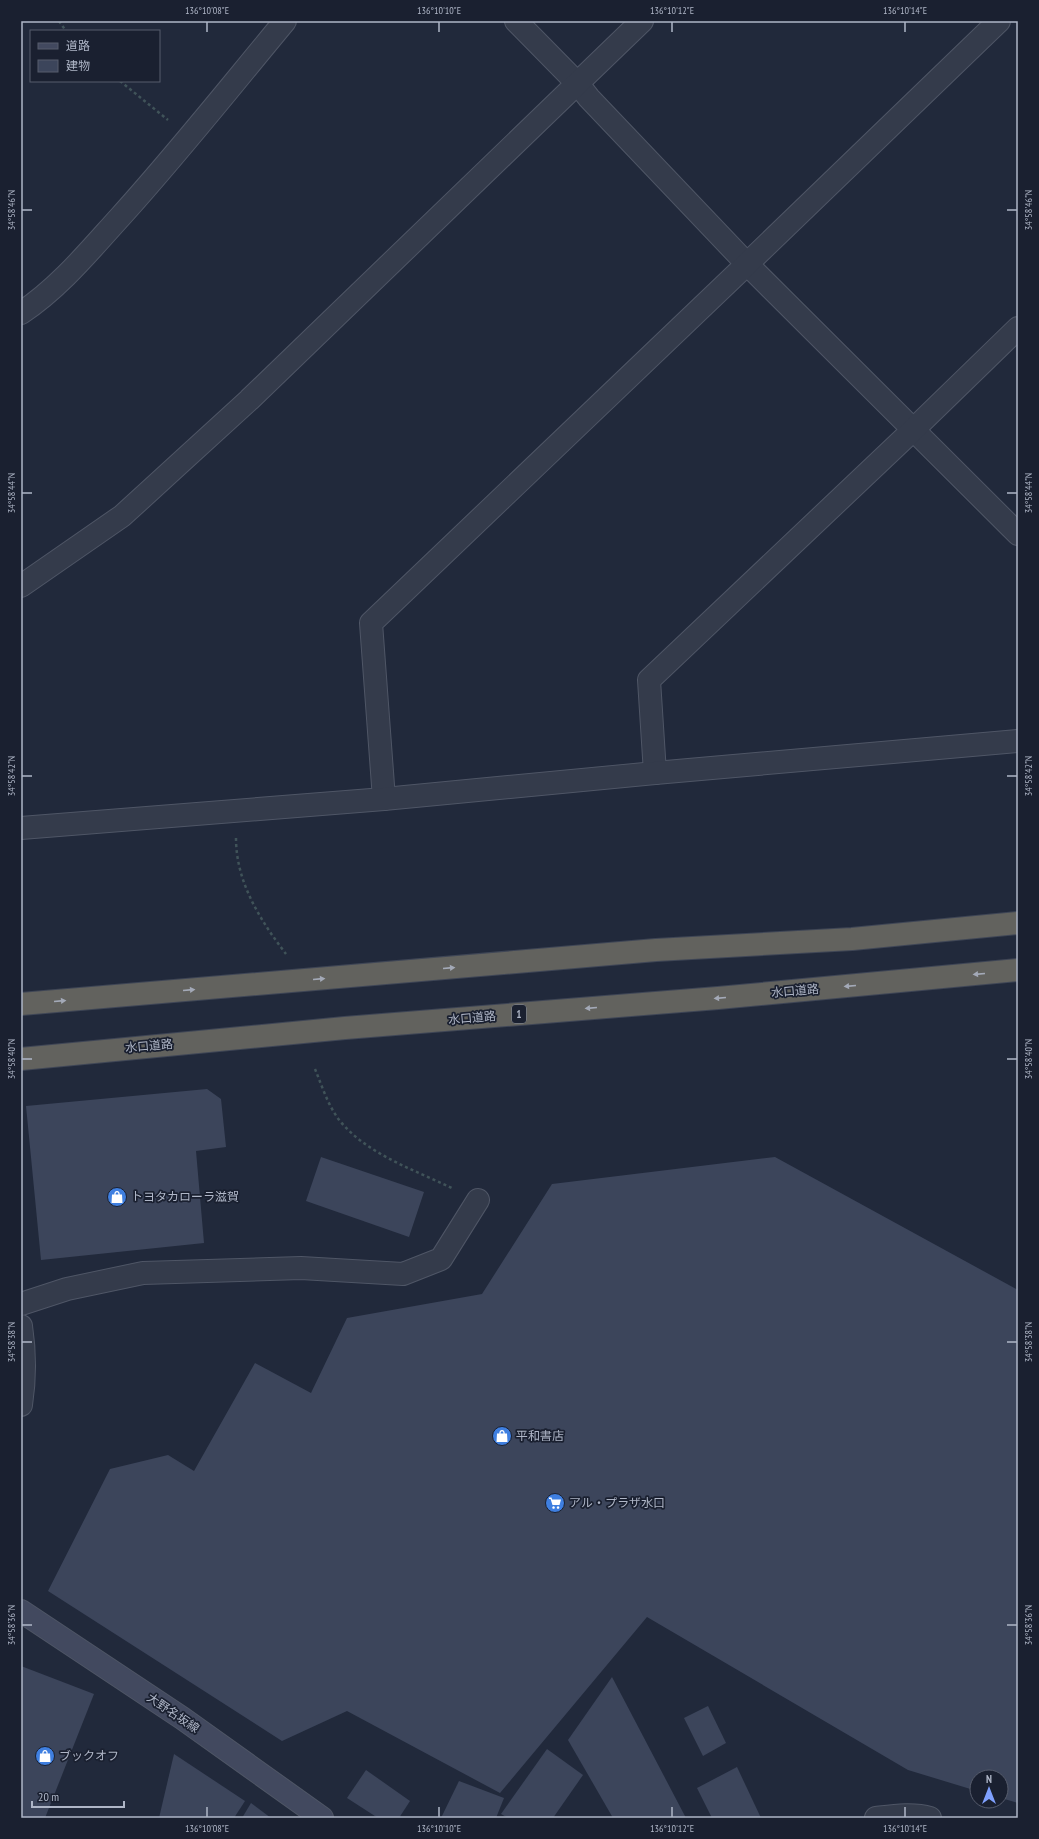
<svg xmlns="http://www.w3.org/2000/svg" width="1039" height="1839" viewBox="0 0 1039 1839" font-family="'PT Sans Narrow','Noto Sans JP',sans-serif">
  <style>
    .building { fill: #3c455b }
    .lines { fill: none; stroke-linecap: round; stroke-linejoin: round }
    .minor-casing { stroke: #4f5666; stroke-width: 24 }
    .tertiary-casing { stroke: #4f5666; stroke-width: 24 }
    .secondary-casing { stroke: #4f5666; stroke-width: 24 }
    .trunk-casing { stroke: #3f4656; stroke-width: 24 }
    .path { stroke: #405359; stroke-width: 2.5; stroke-dasharray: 3 3; stroke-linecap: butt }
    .minor { stroke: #343b4b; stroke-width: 22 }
    .tertiary { stroke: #343b4b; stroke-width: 22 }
    .secondary { stroke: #42495f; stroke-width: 22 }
    .trunk { stroke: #62625e; stroke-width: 22 }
    .oneway { fill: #a3a9b7 }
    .ticks { fill: none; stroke: #afb6c7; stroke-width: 1.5 }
    .labels { text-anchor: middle; stroke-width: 3.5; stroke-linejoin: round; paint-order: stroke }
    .shield { fill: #1a2030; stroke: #82899a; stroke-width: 1 }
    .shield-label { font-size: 11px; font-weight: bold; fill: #afb6c7 }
    .street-label { font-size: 12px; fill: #afb6c7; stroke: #1a2030 }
    .poi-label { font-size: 12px; fill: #afb6c7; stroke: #1a2030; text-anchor: start }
    .neatline { fill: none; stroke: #afb6c7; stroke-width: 1.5 }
    .ticks-label { font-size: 10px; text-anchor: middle; fill: #afb6c7 }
  </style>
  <rect width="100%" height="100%" fill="#21293b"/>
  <g class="building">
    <path d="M207,1089L221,1099L226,1147L196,1151L204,1243L41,1260L26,1106Z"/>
    <path d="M321,1157L424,1192L409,1237L306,1201Z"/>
    <path d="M775,1157L1018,1290V1803L1001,1798V1777H977V1791L908,1770L647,1617L500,1793L347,1711L282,1741L48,1591L110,1469L168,1455L194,1471L255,1363L311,1393L347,1318L482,1294L552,1184Z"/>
    <path d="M21,1666L94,1694L45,1818H21Z"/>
    <path d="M612,1677L686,1818H613L568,1740Z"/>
    <path d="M708,1706L726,1743L703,1756L684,1718Z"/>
    <path d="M547,1749L583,1775L553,1818H508L501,1814Z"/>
    <path d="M174,1754L245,1801L234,1818H159Z"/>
    <path d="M737,1767L761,1818H712L697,1788Z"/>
    <path d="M366,1770L410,1801L399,1818H378L347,1798Z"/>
    <path d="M459,1781L504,1798L496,1818H441Z"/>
    <path d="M251,1803L271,1818H242Z"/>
  </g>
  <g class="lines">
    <defs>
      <g id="minor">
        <path d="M516,21L578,84L589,98L747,264L1018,534"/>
        <path d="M21,313C60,287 90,250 121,216C178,153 231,86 285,21"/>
        <path d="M655,773L649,680L914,429L1018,328"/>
        <path d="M384,799L371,623L747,264L999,21"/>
        <path d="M21,828L384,799L655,773L1018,741"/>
      </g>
      <g id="tertiary">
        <path d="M21,586L122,516L180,463L249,400L642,21"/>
        <path d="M21,1304L67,1289L143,1273L301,1268L403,1274L441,1259L478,1200"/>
        <path d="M21,1326C25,1352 25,1379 21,1405"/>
        <path d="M876,1818C893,1816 913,1813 930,1818"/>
      </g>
      <path id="secondary" d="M21,1611L182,1718L322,1818"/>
      <g id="trunk">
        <path d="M21,1004L656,950L852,939L1018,923"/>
        <path d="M21,1059L345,1028L718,998L1018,970"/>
      </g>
    </defs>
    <use href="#minor" class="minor-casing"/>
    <use href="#tertiary" class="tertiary-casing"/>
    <use href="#secondary" class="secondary-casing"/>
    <use href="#trunk" class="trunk-casing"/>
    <g class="path">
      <path d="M59,21L66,31"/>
      <path d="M120,81L168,120"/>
      <path d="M236,838C236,882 260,920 286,954"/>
      <path d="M315,1069C322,1086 328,1106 340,1121C368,1155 415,1170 454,1189"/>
    </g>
    <use href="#minor" class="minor"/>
    <use href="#tertiary" class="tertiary"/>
    <use href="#secondary" class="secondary"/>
    <use href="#trunk" class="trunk"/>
  </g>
  <defs><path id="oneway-solid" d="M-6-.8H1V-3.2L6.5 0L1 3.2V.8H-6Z"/></defs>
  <g class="oneway">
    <use href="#oneway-solid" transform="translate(449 968) rotate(-5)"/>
    <use href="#oneway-solid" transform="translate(979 974) rotate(175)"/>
    <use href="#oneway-solid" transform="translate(319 979) rotate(-5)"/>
    <use href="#oneway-solid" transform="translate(850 986) rotate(175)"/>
    <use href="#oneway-solid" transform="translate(189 990) rotate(-5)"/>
    <use href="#oneway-solid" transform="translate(720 998) rotate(175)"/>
    <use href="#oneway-solid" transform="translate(60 1001) rotate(-5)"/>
    <use href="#oneway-solid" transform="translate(591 1008) rotate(175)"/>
  </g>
  <path class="ticks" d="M207,22V32M439,22V32M672,22V32M905,22V32M22,210H32M1007,210H1017M22,493H32M1007,493H1017M22,776H32M1007,776H1017M22,1059H32M1007,1059H1017M22,1342H32M1007,1342H1017M22,1625H32M1007,1625H1017M207,1807V1817M439,1807V1817M672,1807V1817M905,1807V1817"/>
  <defs>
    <symbol id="shop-disc" viewBox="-11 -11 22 22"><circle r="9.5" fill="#3f7fe0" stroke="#1a2030"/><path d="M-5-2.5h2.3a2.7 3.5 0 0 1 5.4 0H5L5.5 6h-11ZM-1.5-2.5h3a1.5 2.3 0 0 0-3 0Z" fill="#fff"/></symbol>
    <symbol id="supermarket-disc" viewBox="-11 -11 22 22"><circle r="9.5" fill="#3f7fe0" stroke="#1a2030"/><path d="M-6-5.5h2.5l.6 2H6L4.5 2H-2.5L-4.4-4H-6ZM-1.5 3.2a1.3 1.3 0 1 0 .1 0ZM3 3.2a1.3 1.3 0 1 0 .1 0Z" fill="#fff"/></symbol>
  </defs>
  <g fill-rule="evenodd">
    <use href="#shop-disc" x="106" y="1186" width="22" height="22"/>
    <use href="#shop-disc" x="491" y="1425" width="22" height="22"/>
    <use href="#supermarket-disc" x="544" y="1492" width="22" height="22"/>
    <use href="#shop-disc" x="34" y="1745" width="22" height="22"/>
  </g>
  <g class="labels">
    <rect class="shield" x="512" y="1005" width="14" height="18" rx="3"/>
    <g class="shield-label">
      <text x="519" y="1018">1</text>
    </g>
    <g class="street-label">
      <text transform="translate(795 991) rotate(-5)" y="4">水口道路</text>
      <text transform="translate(472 1018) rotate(-5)" y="4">水口道路</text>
      <text transform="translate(149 1046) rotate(-5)" y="4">水口道路</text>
      <text transform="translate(173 1713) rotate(34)" y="4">大野名坂線</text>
    </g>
    <g class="poi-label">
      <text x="131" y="1201">トヨタカローラ滋賀</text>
      <text x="516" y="1440">平和書店</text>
      <text x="569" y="1507">アル・プラザ水口</text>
      <text x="59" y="1760">ブックオフ</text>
    </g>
  </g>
  <rect width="1039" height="1839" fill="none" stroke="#1a2030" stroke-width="44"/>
  <rect x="30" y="30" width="130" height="52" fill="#1a2030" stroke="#565c6c"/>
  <rect x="38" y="43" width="20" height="6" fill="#42495f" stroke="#565c6c"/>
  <text x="66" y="50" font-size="12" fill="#afb6c7">道路</text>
  <rect x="38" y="60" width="20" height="12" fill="#3c455b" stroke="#565c6c"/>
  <text x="66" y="70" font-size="12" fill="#afb6c7">建物</text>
  <g transform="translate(989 1789)"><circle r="19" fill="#1a2030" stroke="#565c6c"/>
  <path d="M0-3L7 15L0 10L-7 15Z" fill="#7fa0fd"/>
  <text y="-6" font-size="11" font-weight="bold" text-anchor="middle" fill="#afb6c7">N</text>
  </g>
  <path d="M32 1801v6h92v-6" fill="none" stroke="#afb6c7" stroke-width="2"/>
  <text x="38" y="1801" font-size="12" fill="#afb6c7" stroke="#1a2030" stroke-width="3" paint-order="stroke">20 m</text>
  <rect x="22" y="22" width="995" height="1795" class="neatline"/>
  <g class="ticks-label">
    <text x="207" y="14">136°10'08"E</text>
    <text x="439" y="14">136°10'10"E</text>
    <text x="672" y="14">136°10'12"E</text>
    <text x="905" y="14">136°10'14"E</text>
    <text transform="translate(11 210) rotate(-90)" y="4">34°58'46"N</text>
    <text transform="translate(1028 210) rotate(-90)" y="4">34°58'46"N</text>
    <text transform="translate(11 493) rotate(-90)" y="4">34°58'44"N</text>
    <text transform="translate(1028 493) rotate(-90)" y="4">34°58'44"N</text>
    <text transform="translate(11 776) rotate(-90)" y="4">34°58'42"N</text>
    <text transform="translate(1028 776) rotate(-90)" y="4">34°58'42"N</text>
    <text transform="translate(11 1059) rotate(-90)" y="4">34°58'40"N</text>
    <text transform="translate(1028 1059) rotate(-90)" y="4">34°58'40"N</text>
    <text transform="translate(11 1342) rotate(-90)" y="4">34°58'38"N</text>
    <text transform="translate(1028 1342) rotate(-90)" y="4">34°58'38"N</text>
    <text transform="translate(11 1625) rotate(-90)" y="4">34°58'36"N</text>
    <text transform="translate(1028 1625) rotate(-90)" y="4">34°58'36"N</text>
    <text x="207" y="1832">136°10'08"E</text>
    <text x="439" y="1832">136°10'10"E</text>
    <text x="672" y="1832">136°10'12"E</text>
    <text x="905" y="1832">136°10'14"E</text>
  </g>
</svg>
